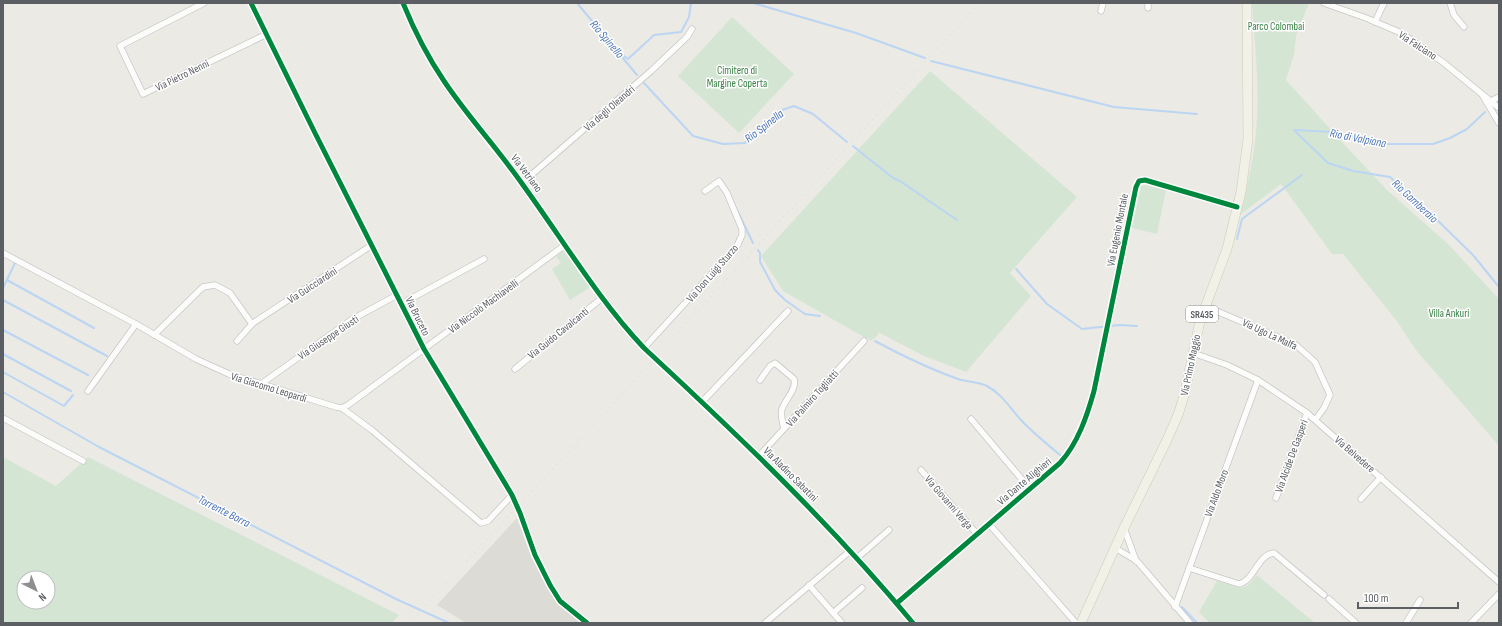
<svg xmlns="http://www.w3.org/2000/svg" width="1502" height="626" viewBox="0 0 1502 626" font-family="'Sofia Sans Condensed',sans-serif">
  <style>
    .industrial { fill: #dcdbd6 }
    .green { fill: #d4e6d3; fill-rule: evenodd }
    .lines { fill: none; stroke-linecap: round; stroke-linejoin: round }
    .stream { stroke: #bbd5f3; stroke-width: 2 }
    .minor-casing { stroke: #c7c7c7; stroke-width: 7 }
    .primary-casing { stroke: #d1ccb5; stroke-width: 10 }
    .minor { stroke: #fcfcfb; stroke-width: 5.5 }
    .primary { stroke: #f2f1e8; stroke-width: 9 }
    .rail { stroke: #e2e2e2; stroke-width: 2; stroke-dasharray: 1 5; stroke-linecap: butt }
    .cycleway-casing { stroke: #fff; stroke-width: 8 }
    .cycleway { stroke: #00873e; stroke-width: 5 }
    .labels { text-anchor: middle; stroke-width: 3; stroke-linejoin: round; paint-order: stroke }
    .shield { fill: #fff; stroke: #8c8e92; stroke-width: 1 }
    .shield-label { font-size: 10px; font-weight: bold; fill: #5b5e63 }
    .park-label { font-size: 11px; fill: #3b8246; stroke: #fff }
    .street-label { font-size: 11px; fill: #5b5e63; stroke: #fff }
    .water-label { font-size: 12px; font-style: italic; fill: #4c75ba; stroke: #fff }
  </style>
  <rect width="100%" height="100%" fill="#ebeae5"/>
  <path class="industrial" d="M517,518L530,553L549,586L585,623H466L437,605Z"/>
  <g class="green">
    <path d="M1252,3H1309L1296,36L1294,55L1286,80L1342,142L1387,190L1449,245L1499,299V446L1416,350L1396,320L1343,254H1332L1281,184L1241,214C1246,187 1254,160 1256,132C1260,89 1255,46 1252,3Z"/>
    <path d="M732,17L794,74L739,133L678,76Z"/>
    <path d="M930,71L1077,197L1010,273L1031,296L966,372L922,355L878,332V335L871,341L783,291L761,256Z"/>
    <path d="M1144,185L1166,190L1157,234L1132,228L1141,186Z"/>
    <path d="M564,251L568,253L592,286L570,300L552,269L561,263L556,256Z"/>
    <path d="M3,457L56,486L88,457L399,615L392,623H3ZM24,578H48V602H24Z"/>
    <path d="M1257,575L1315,623H1210L1199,612L1217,581L1240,588C1248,588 1252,581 1257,575Z"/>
  </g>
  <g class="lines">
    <g class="stream">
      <path d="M577,3L637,75"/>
      <path d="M753,3L856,33L925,58"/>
      <path d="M614,49L628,59L654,35L681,32L689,17L691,3"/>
      <path d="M931,61L1114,107L1197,114"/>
      <path d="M644,83L693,136L723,144L745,143L779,111L794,106L813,114L847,142"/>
      <path d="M1294,130L1328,163L1353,171L1390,177L1431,214L1473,255L1499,287"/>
      <path d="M1295,130L1331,132L1385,144H1433L1450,138L1467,129L1485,112"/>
      <path d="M853,146L893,178L900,181L957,220"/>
      <path d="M737,210L753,243"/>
      <path d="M1237,239L1242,219L1302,175"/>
      <path d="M758,250L760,253V262L775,290L785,300L805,314L820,316"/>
      <path d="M1016,269L1047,304L1082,329L1119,325L1137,326"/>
      <path d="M7,280L94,328"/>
      <path d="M3,288L15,263"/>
      <path d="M3,300L107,356"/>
      <path d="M3,330L88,375"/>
      <path d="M875,341C901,355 930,369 958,379C967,382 979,382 987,386C1002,394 1010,408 1021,420C1033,433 1047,444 1060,455"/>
      <path d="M3,354L71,391"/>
      <path d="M3,372L64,406L73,395"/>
      <path d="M3,392L99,447L396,599L449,623"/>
      <path d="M1182,607L1197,623"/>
    </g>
    <defs>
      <g id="minor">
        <path d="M204,3L120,46L143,94L267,34"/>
        <path d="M251,3L315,133L424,349L512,495L520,513L535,555L550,585L560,601L587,623"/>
        <path d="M403,3C414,30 427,56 444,81C468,117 498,149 523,185C563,240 598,299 644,348C739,436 831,524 913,623"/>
        <path d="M1324,3L1366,18L1399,32L1410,39L1444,63L1499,108"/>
        <path d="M1450,3L1454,15L1464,27"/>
        <path d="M1148,8V3"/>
        <path d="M1101,11L1103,3"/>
        <path d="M1375,22L1384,3"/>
        <path d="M1483,96L1499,123"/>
        <path d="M1491,101L1499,97"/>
        <path d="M522,183L651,71L687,37L692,29"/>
        <path d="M3,253L136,324L196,359L229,374L336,407L342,408L373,431L481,523L488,521L512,495"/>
        <path d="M401,304L484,259"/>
        <path d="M1205,306L1296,345L1315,362L1330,395L1324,408L1316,419"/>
        <path d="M154,335L203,287L215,285L230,293L252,324"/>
        <path d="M237,341L253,323L372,245"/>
        <path d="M644,348L737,246L742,235V229L727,193L719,181L705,191"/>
        <path d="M1193,353L1227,365L1258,380L1307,413L1499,582"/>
        <path d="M515,369L602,298"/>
        <path d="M760,380L770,366L775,363L794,379C797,389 785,400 782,409C780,416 783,423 784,429"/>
        <path d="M261,384L351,320L397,295"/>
        <path d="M88,391L136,324"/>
        <path d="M702,402L788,311"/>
        <path d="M342,408L348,405L565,245"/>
        <path d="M3,418L83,461"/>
        <path d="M971,419L1030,489"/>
        <path d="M759,456L864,341"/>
        <path d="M921,470L977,534"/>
        <path d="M1276,498L1307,413"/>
        <path d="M1361,499L1381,477"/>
        <path d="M989,524L1076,623"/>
        <path d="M1124,528L1136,561"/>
        <path d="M1115,548L1137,561L1190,623"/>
        <path d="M857,558L889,530"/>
        <path d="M1189,568L1239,584C1255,580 1257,555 1274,553L1324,595"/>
        <path d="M809,585L841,622"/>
        <path d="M1329,599L1356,623"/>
        <path d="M897,603L1060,463C1078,443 1087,416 1094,391L1136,187L1139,181L1145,180L1237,207"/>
        <path d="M1175,607L1258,380"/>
        <path d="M833,613L862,588"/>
        <path d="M765,623L850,551"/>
        <path d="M1406,623L1420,600"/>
        <path d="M1471,623L1499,594"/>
      </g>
      <path id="primary" d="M1081,623L1124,528L1166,442L1178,415L1184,396L1200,321L1227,249L1241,192L1248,139L1247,3"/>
    </defs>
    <use href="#minor" class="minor-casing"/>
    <use href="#primary" class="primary-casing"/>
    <use href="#minor" class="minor"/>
    <use href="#primary" class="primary"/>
    <path class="rail" d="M409,623L590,429L979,3"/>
    <defs>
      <g id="cycleway">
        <path d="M251,3L315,133L424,349L512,495L520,513L535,555L550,585L560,601L587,623"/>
        <path d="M403,3C414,30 427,56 444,81C468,117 498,149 523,185C563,240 598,299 644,348C739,436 831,524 913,623"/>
        <path d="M897,603L1060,463C1078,443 1087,416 1094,391L1136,187L1139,181L1145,180L1237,207"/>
      </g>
    </defs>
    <use href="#cycleway" class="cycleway-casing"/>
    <use href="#cycleway" class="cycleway"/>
  </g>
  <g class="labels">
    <rect class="shield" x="1186" y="306" width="32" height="16" rx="3"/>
    <g class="shield-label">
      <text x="1202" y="318">SR435</text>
    </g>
    <g class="park-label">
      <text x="1276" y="30">Parco Colombai</text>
      <text x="737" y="74">Cimitero di<tspan x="737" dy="13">Margine Coperta</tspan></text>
      <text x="1449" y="317">Villa Ankuri</text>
    </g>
    <g class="street-label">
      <text transform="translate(1418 45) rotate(33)" y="4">Via Falciano</text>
      <text transform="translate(182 75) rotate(-26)" y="4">Via Pietro Nenni</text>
      <text transform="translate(609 108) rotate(-41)" y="4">Via degli Oleandri</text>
      <text transform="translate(527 173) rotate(53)" y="4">Via Vetriano</text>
      <text transform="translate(1117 230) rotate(-79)" y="4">Via Eugenio Montale</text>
      <text transform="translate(712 273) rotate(-49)" y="4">Via Don Luigi Sturzo</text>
      <text transform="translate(312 285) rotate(-33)" y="4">Via Guicciardini</text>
      <text transform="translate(483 306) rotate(-36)" y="4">Via Niccolò Machiavelli</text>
      <text transform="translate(418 316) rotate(64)" y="4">Via Bruceto</text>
      <text transform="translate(558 333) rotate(-39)" y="4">Via Guido Cavalcanti</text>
      <text transform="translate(1270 334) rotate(25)" y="4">Via Ugo La Malfa</text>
      <text transform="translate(328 337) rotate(-34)" y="4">Via Giuseppe Giusti</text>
      <text transform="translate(1190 365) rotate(-78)" y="4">Via Primo Maggio</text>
      <text transform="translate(269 387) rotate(17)" y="4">Via Giacomo Leopardi</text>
      <text transform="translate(812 398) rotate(-48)" y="4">Via Palmiro Togliatti</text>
      <text transform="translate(1355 454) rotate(41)" y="4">Via Belvedere</text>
      <text transform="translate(1291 456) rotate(-70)" y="4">Via Alcide De Gasperi</text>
      <text transform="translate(791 474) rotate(45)" y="4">Via Aladino Sabatini</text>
      <text transform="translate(1024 481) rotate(-40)" y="4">Via Dante Alighieri</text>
      <text transform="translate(1216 493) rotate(-70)" y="4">Via Aldo Moro</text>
      <text transform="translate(949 502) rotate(49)" y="4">Via Giovanni Verga</text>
    </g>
    <g class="water-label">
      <text transform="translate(607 39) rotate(50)" y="4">Rio Spinello</text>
      <text transform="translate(764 126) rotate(-38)" y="4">Rio Spinella</text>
      <text transform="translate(1358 138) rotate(11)" y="4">Rio di Valpiana</text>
      <text transform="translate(1415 201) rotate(43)" y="4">Rio Gamberaio</text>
      <text transform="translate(224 511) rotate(27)" y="4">Torrente Borra</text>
    </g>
  </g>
  <rect width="1502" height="626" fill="none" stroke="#5b5e63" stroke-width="8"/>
  <g transform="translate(36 590) rotate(138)"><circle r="19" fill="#ffffff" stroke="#bdbfc1"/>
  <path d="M0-3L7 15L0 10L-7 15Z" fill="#8d8f90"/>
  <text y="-6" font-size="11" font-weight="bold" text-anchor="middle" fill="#5b5e63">N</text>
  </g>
  <path d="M1358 602v6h100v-6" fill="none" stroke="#5b5e63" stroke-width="2"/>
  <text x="1364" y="602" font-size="12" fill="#5b5e63" stroke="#ffffff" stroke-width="3" paint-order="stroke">100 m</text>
</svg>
